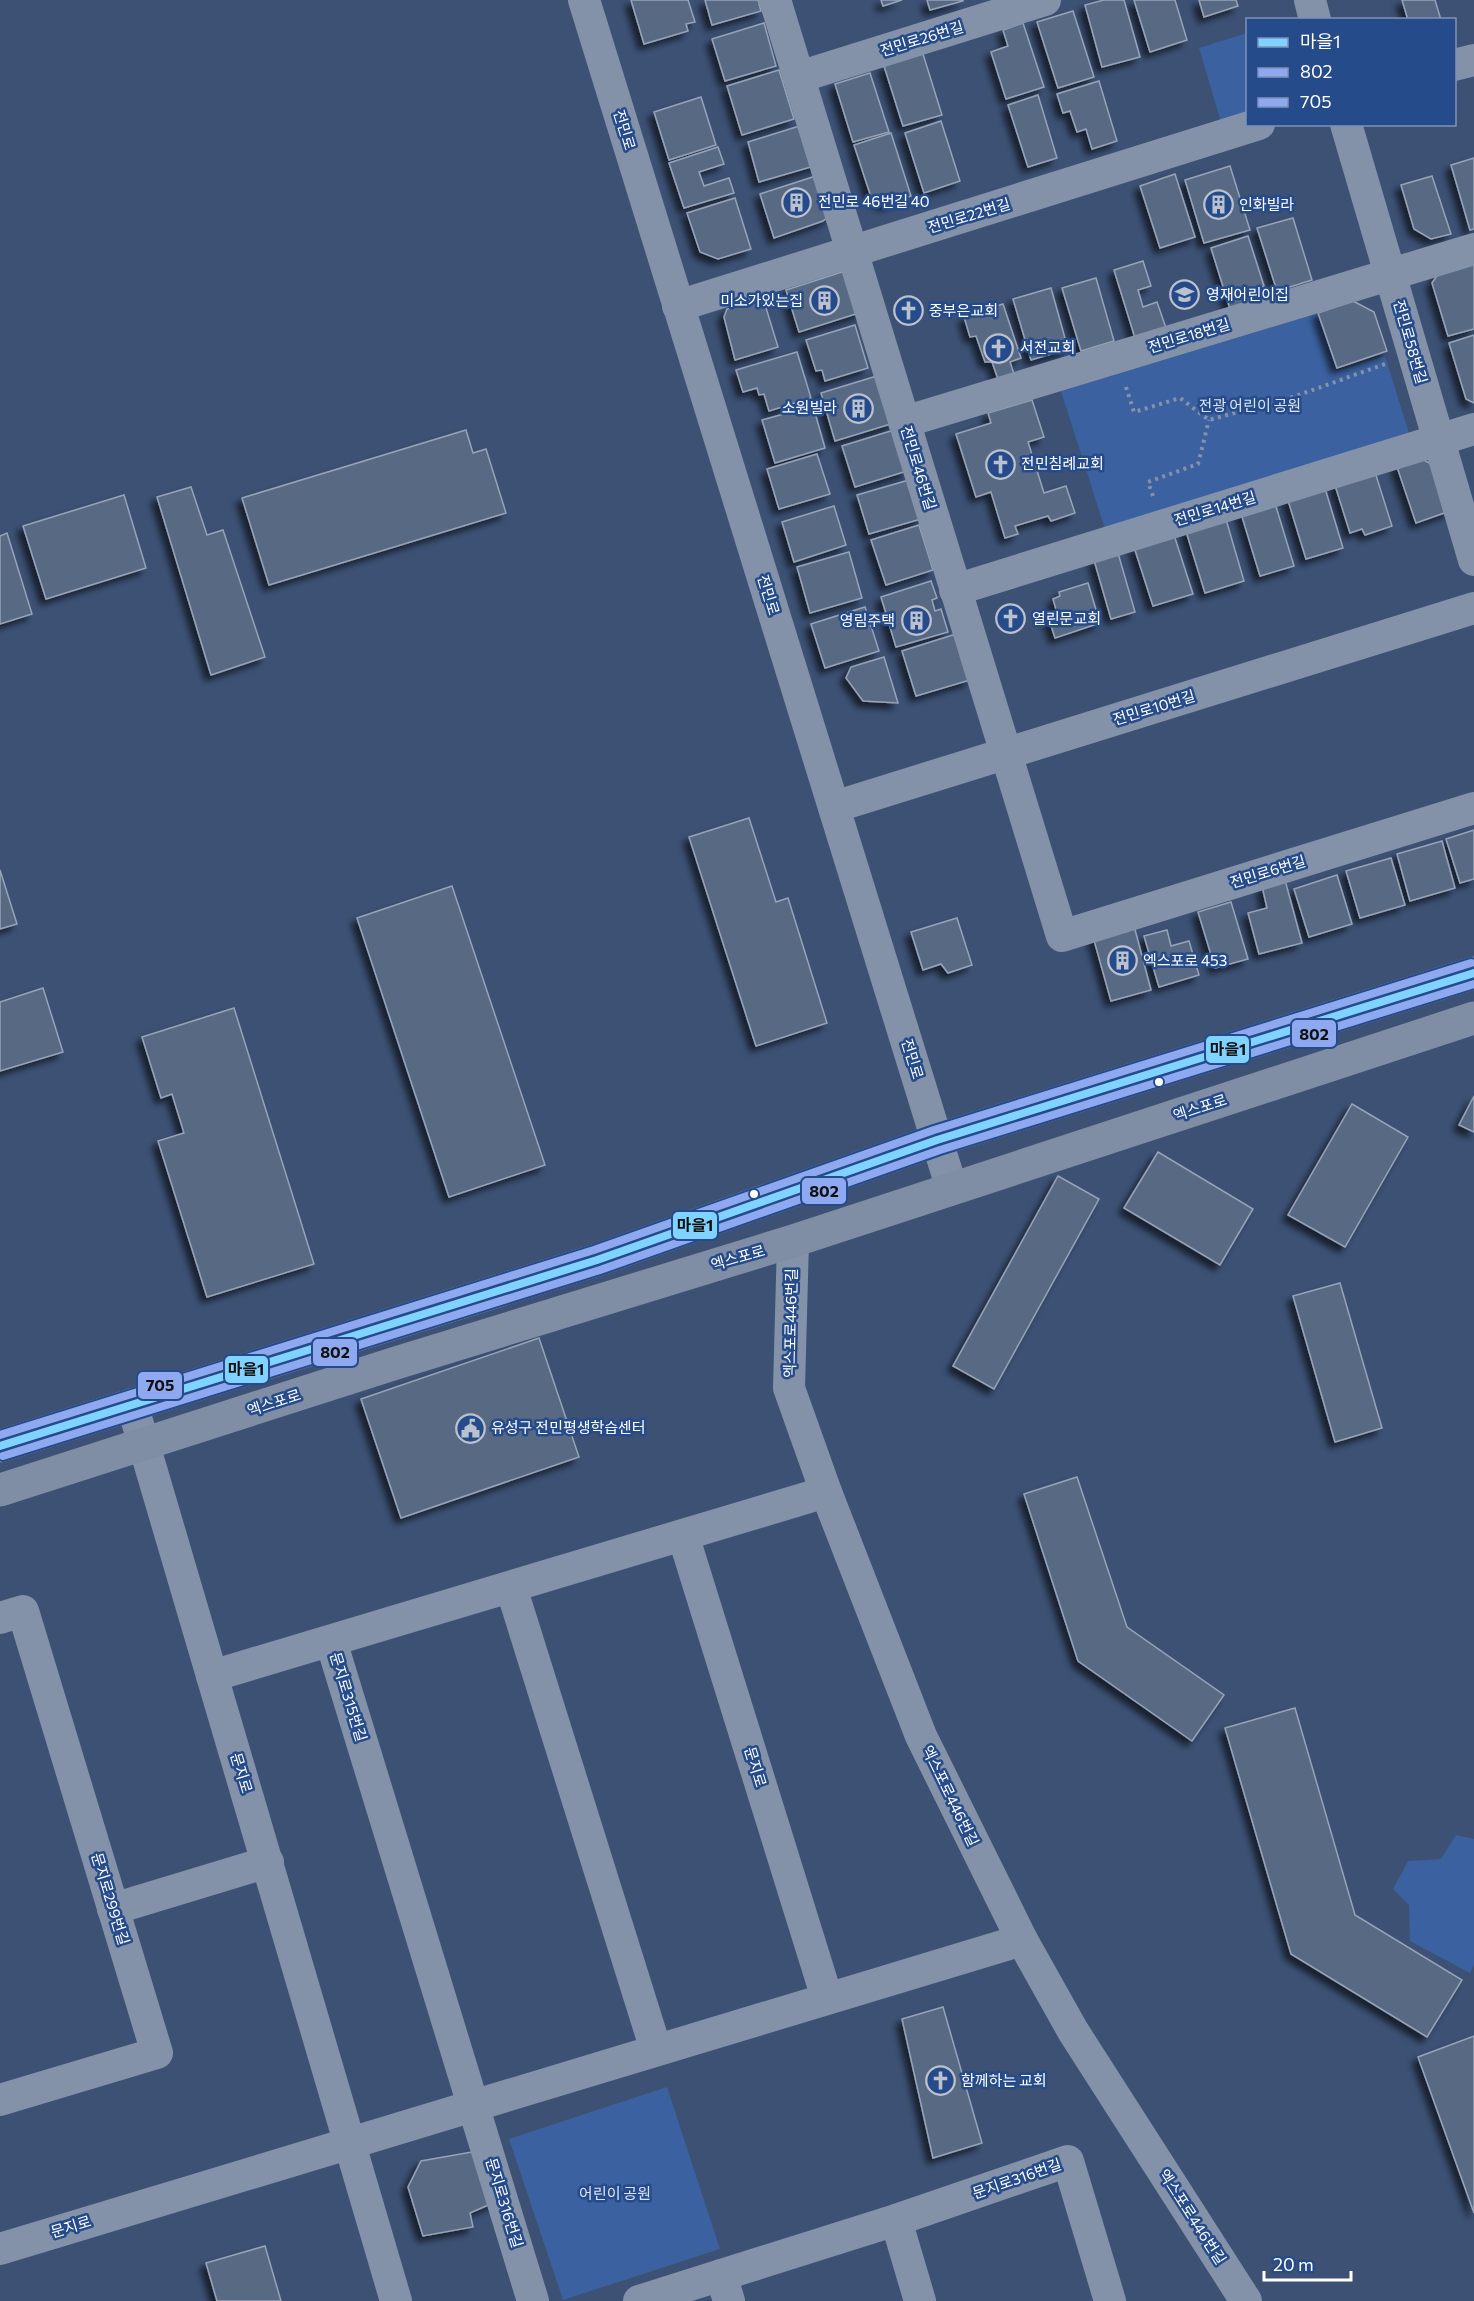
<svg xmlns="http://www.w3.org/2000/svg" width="1474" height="2301" viewBox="0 0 1474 2301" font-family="Commissioner,'Noto Sans KR',sans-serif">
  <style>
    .green { fill: #3b61a0 }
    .building { fill: #586984; stroke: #97a3b7; stroke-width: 1.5; filter: url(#shadow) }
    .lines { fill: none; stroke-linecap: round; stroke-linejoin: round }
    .path { stroke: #8392a8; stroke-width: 4; stroke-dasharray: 3 4.5; stroke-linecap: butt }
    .street { stroke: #8392a8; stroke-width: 32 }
    .secondary { stroke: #7f8da5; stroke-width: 33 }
    .bus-1-casing { stroke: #264b8a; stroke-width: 12 }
    .bus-2-casing { stroke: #264b8a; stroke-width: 12 }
    .bus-3-casing { stroke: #264b8a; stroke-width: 12 }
    .bus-1 { stroke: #80d2ff; stroke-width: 8 }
    .bus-2 { stroke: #8fa9f0; stroke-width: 8 }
    .bus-3 { stroke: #8fa9f0; stroke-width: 8 }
    .bus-dot { fill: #fff; stroke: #264b8a; stroke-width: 2 }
    .labels { text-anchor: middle; stroke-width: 5; stroke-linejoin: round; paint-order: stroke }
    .street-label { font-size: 15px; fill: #fff; stroke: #264b8a }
    .poi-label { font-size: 15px; fill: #fff; stroke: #264b8a; text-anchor: start }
    .park-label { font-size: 15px; fill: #d8e4f7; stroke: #264b8a }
    .line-badge { stroke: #264b8a; stroke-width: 2 }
    .pale-badge-label { font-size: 16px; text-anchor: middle; font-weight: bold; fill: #111 }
  </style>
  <defs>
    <filter id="shadow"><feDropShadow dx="-5.5" dy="5.5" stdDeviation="3" flood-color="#0009"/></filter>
  </defs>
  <rect width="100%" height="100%" fill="#3c5174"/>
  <g class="green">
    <path d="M1247,33V114L1221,122L1199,48Z"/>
    <path d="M1317,307L1337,371L1385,356L1409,433L1105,529L1060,388Z"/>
    <path d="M1456,1835L1474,1839V1965L1470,1973L1410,1941L1409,1905L1393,1889L1408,1861L1441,1859Z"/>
    <path d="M667,2087L720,2249L563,2300L509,2139Z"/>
  </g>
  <g class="building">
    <path d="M631,0H688L695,22L686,24L688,31L644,44Z"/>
    <path d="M705,0H758L761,11L712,25Z"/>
    <path d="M881,0H902L883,6Z"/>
    <path d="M927,0H963V1L930,10Z"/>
    <path d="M1104,0H1124L1140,57L1102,67L1085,5Z"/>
    <path d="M1134,0H1175L1187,40L1150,52Z"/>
    <path d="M1199,0H1236L1238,6L1204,17Z"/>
    <path d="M1402,0H1435L1441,20H1408Z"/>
    <path d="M1073,11L1094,77L1058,88L1037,22Z"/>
    <path d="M764,23L776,66L725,81L712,39Z"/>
    <path d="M1023,23L1044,87L1006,99L991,52L1008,46L1003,30Z"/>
    <path d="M923,54L942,115L903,126L884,66Z"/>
    <path d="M779,70L794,119L742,135L727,86Z"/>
    <path d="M870,73L889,132L853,142L835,84Z"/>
    <path d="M1099,81L1117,141L1092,149L1086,129L1077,132L1070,111L1063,113L1057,94Z"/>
    <path d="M1038,95L1057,158L1028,167L1008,105Z"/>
    <path d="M701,97L716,145L669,160L654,112Z"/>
    <path d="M941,121L960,181L924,193L905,133Z"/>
    <path d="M809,123L821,164L759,182L748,142Z"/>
    <path d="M891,133L911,196L885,205L871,197L854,145Z"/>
    <path d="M718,147L724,164L699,172L704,186L729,178L734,193L684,208L669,163Z"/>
    <path d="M1474,158V229L1470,230L1451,165Z"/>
    <path d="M1230,166L1250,230L1204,243L1185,180Z"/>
    <path d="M822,174L833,213L823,221L774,238L760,194Z"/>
    <path d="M1175,174L1195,237L1160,248L1140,186Z"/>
    <path d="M1432,176L1451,234L1431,239L1414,229L1401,185Z"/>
    <path d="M735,198L751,249L718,259L700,252L687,213Z"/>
    <path d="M1293,218L1312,280L1277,291L1257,228Z"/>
    <path d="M1248,236L1264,286L1249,291L1253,302L1230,309L1211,248Z"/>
    <path d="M1474,258V329L1448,336L1432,283L1443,267Z"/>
    <path d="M1143,261L1151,286L1138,290L1143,307L1157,302L1166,328L1135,338L1114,270Z"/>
    <path d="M845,271L862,312L799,332L786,290Z"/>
    <path d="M1096,278L1114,341L1081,351L1062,288Z"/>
    <path d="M1051,288L1068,349L1031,360L1013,299Z"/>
    <path d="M763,298L778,347L735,360L724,317L727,309Z"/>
    <path d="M1353,301L1374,312L1387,351L1337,368L1318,313Z"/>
    <path d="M1003,304L1021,358L1010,362L1014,374L998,379L992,362H985L976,336L970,337L964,317Z"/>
    <path d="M855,325L868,368L825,381L822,370L816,371L806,340Z"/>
    <path d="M1474,335V403L1466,399L1449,343Z"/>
    <path d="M797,352L811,398L769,411L764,394L759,395L757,388L743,392L736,370Z"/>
    <path d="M880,375L894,423L835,441L821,393Z"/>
    <path d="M1032,400L1044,437L1028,442L1044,493L1066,486L1075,513L1051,521L1048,516L1015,526L1018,534L1005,538L991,492L976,497L956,434L991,423L988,413Z"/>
    <path d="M813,406L825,448L775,463L762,420Z"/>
    <path d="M466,430L473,453L486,449L506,513L269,585L242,498Z"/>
    <path d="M894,430L907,471L855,487L842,446Z"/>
    <path d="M817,454L830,494L779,509L767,469Z"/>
    <path d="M1418,457L1435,466L1450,511L1416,523L1396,464Z"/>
    <path d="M1374,469L1392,526L1365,535L1362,529L1350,533L1334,482Z"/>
    <path d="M909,480L921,519L869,534L857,495Z"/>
    <path d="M1324,485L1343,548L1306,559L1287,497Z"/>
    <path d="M191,487L207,535L223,530L265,657L211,675L157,497Z"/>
    <path d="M124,495L146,568L46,599L23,526Z"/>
    <path d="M1274,500L1294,566L1260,576L1240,510Z"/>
    <path d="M834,506L846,545L794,562L782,522Z"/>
    <path d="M1225,516L1244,581L1205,593L1185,528Z"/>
    <path d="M919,525L933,570L886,585L871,540Z"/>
    <path d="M7,533L32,614L0,624V536Z"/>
    <path d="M1174,535L1193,594L1153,606L1134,547Z"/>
    <path d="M849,552L862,598L810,613L797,567Z"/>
    <path d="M1118,553L1135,612L1111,619L1094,560Z"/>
    <path d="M931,581L937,598L932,600L935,611L941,609L948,632L896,647L881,597Z"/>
    <path d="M1088,583L1100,623L1055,638L1048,616L1057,613L1053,599L1060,596L1059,592Z"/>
    <path d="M865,607L879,651L825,668L811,624Z"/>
    <path d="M956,634L970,680L916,696L902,651Z"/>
    <path d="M884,657L898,703L863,701L846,678L851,667Z"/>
    <path d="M749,818L776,902L788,898L827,1023L756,1046L689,837Z"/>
    <path d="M1474,830V879L1460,883L1446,839Z"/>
    <path d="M1442,841L1455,888L1410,901L1397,854Z"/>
    <path d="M1391,858L1405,905L1360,918L1346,871Z"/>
    <path d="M0,870L17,924L0,929Z"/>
    <path d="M1337,875L1352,924L1309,937L1294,889Z"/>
    <path d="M1285,880L1302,943L1259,954L1248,913L1267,908L1262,886Z"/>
    <path d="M452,886L545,1165L449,1197L357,918Z"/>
    <path d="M1231,902L1248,959L1215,968L1198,912Z"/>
    <path d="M957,918L972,965L948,973L941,964L923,970L911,932Z"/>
    <path d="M1133,922L1151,990L1111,1001L1092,933Z"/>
    <path d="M1167,930L1171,946L1189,941L1199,975L1159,987L1144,936Z"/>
    <path d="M43,988L63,1052L0,1071V1002Z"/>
    <path d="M234,1008L314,1264L207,1297L158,1141L184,1133L172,1094L161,1098L142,1037Z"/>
    <path d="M1474,1096V1132L1459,1125Z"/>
    <path d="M1352,1104L1408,1137L1345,1247L1288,1215Z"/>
    <path d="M1158,1152L1253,1209L1220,1265L1124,1208Z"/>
    <path d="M1058,1176L1099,1199L994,1389L953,1366Z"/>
    <path d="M1340,1283L1382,1428L1335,1442L1293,1296Z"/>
    <path d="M539,1338L579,1457L401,1518L361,1399Z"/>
    <path d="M1077,1477L1127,1627L1224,1695L1192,1741L1078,1661L1024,1494Z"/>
    <path d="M1295,1708L1355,1915L1462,1980L1427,2037L1291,1954L1225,1728Z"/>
    <path d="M943,2007L982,2143L933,2158L902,2019Z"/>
    <path d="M1474,2036V2213L1418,2057Z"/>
    <path d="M483,2150L502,2199L470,2213L473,2227L423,2236L408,2187L421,2161Z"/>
    <path d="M265,2246L281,2301H217L206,2263Z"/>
  </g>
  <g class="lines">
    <g class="path">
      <path d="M1126,387L1134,412L1180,398L1209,420L1296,396L1385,364"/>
      <path d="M1153,496L1148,482L1198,464L1209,420"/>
    </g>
    <g class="street">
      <path d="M584,0L952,1189"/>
      <path d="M775,0L1062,936L1474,808"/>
      <path d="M1310,0L1315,20"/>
      <path d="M1454,65L1474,60"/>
      <path d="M799,77L1045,0"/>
      <path d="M1346,124L1474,560"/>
      <path d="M678,306L1259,124"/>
      <path d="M904,422L1474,249"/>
      <path d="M955,590L1474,429"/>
      <path d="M834,807L1474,608"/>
      <path d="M793,1241L789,1388L826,1492L921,1736L1022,1940L1073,2031L1246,2301"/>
      <path d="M132,1404L396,2301"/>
      <path d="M683,1535L827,1998"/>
      <path d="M511,1587L656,2050"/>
      <path d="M0,1618L23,1611L157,2053L0,2100"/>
      <path d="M331,1641L533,2301"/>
      <path d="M212,1676L826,1492"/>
      <path d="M113,1909L268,1862"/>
      <path d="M896,2220L920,2301"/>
      <path d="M0,2249L1022,1940"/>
      <path d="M721,2275L729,2301"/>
      <path d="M639,2301L896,2220L1068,2161L1110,2301"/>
    </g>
    <g class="secondary">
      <path d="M0,1446L597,1260L937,1140L1474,973"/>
      <path d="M0,1490L396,1363L793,1241L1474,1018"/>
    </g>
    <defs>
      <path id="bus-1" d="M0,1446L597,1260L937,1140L1474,973"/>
      <path id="bus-2" d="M3,1456L600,1270L940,1150L1474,984"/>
      <path id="bus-3" d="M0,1435L594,1250L934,1130L1471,963"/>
    </defs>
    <use href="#bus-1" class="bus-1-casing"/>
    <use href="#bus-2" class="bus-2-casing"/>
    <use href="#bus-3" class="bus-3-casing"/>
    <use href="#bus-1" class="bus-1"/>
    <use href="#bus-2" class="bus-2"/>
    <use href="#bus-3" class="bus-3"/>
  </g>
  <defs>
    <symbol id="building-ring" viewBox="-11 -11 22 22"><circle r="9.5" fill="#264b8a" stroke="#bbc2ce" stroke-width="1.5"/><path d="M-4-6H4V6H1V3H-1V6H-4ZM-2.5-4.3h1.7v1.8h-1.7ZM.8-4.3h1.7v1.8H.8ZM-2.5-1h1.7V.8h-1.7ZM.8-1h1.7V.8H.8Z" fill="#bbc2ce"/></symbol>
    <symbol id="school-ring" viewBox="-11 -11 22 22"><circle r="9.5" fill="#264b8a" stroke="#bbc2ce" stroke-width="1.5"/><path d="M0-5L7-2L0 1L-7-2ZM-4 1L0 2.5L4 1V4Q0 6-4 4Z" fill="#bbc2ce"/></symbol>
    <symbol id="church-ring" viewBox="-11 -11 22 22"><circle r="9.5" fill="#264b8a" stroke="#bbc2ce" stroke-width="1.5"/><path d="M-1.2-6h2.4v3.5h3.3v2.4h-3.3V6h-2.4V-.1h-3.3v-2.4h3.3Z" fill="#bbc2ce"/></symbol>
    <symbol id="civic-ring" viewBox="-11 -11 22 22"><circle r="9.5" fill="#264b8a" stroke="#bbc2ce" stroke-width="1.5"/><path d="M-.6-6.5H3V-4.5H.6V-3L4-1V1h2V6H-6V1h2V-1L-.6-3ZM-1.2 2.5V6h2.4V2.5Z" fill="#bbc2ce"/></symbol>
  </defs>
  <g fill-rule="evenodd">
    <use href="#building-ring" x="780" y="186" width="33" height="33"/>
    <use href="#building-ring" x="1202" y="188" width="33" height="33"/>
    <use href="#school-ring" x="1168" y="278" width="33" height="33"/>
    <use href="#building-ring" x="808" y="284" width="33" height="33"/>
    <use href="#church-ring" x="892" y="294" width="33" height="33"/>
    <use href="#church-ring" x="982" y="332" width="33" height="33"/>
    <use href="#building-ring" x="842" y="392" width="33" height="33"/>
    <use href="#church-ring" x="984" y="448" width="33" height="33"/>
    <use href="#church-ring" x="994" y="602" width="33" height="33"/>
    <use href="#building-ring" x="900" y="604" width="33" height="33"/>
    <use href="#building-ring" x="1106" y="944" width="33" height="33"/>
    <use href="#civic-ring" x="454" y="1412" width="33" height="33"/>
    <use href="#church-ring" x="924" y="2064" width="33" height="33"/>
  </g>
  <g class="bus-dot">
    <circle cx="1159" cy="1082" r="5"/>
    <circle cx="754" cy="1194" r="5"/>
  </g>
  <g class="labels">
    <g class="street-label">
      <text transform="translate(922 39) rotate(-17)" y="5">전민로26번길</text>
      <text transform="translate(624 130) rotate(73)" y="5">전민로</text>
      <text transform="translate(969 216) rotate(-17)" y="5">전민로22번길</text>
      <text transform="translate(1189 336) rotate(-17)" y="5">전민로18번길</text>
      <text transform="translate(1410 342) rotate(74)" y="5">전민로58번길</text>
      <text transform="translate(918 468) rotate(73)" y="5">전민로46번길</text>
      <text transform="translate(1215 509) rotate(-17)" y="5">전민로14번길</text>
      <text transform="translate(768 595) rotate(73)" y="5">전민로</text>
      <text transform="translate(1154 708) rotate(-17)" y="5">전민로10번길</text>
      <text transform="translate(1268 872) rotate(-17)" y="5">전민로6번길</text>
      <text transform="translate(912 1059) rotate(73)" y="5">전민로</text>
      <text transform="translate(1200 1108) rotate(-18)" y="5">엑스포로</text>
      <text transform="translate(738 1258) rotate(-16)" y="5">엑스포로</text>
      <text transform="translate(791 1323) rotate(-89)" y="5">엑스포로446번길</text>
      <text transform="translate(274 1403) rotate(-18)" y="5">엑스포로</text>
      <text transform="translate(348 1697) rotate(73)" y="5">문지로315번길</text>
      <text transform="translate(755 1767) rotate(73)" y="5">문지로</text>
      <text transform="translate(241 1773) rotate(73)" y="5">문지로</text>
      <text transform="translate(950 1796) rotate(64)" y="5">엑스포로446번길</text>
      <text transform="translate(110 1899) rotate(73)" y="5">문지로299번길</text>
      <text transform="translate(1017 2179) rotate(-19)" y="5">문지로316번길</text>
      <text transform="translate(504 2203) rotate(73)" y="5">문지로316번길</text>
      <text transform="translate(1192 2217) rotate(57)" y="5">엑스포로446번길</text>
      <text transform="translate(71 2227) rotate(-17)" y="5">문지로</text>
    </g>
    <g class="poi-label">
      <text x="818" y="207">전민로 46번길 40</text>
      <text x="1239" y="210">인화빌라</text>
      <text x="1206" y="300">영재어린이집</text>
      <text x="803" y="306" text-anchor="end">미소가있는집</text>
      <text x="929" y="316">중부은교회</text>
      <text x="1020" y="353">서전교회</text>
      <text x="837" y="413" text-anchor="end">소원빌라</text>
      <text x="1021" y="469">전민침례교회</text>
      <text x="1032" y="624">열린문교회</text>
      <text x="895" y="626" text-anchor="end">영림주택</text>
      <text x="1143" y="966">엑스포로 453</text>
      <text x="491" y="1433">유성구 전민평생학습센터</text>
      <text x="961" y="2086">함께하는 교회</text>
    </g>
    <g class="park-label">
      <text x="1250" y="411">전광 어린이 공원</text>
      <text x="615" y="2199">어린이 공원</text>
    </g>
  </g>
  <g class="line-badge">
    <rect x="1291" y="1019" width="46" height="29" rx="6" fill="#8fa9f0"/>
    <rect x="1205" y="1035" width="45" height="29" rx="6" fill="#80d2ff"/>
    <rect x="801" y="1177" width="46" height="28" rx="6" fill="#8fa9f0"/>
    <rect x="672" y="1211" width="46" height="29" rx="6" fill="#80d2ff"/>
    <rect x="312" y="1338" width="46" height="29" rx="6" fill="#8fa9f0"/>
    <rect x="224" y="1355" width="45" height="29" rx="6" fill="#80d2ff"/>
    <rect x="137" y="1371" width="46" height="29" rx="6" fill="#8fa9f0"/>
  </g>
  <g class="pale-badge-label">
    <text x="1314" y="1040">802</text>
    <text x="1228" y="1055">마을1</text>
    <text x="824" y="1197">802</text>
    <text x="695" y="1231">마을1</text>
    <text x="335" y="1358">802</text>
    <text x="246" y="1375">마을1</text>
    <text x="160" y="1391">705</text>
  </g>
  <rect x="1246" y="18" width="210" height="108" fill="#264b8a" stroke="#7d93b9" stroke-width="1.5"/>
  <rect x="1258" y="38" width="30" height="9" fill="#80d2ff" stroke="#7d93b9" stroke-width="1.5"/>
  <text x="1300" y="48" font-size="18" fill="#ffffff">마을1</text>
  <rect x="1258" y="68" width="30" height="9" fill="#8fa9f0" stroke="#7d93b9" stroke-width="1.5"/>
  <text x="1300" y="78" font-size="18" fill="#ffffff">802</text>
  <rect x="1258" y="98" width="30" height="9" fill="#8fa9f0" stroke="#7d93b9" stroke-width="1.5"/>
  <text x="1300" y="108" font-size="18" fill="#ffffff">705</text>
  <path d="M1264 2271v9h87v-9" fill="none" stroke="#ffffff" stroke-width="3"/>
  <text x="1273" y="2271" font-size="18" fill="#ffffff" stroke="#264b8a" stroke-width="4.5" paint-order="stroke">20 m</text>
</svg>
